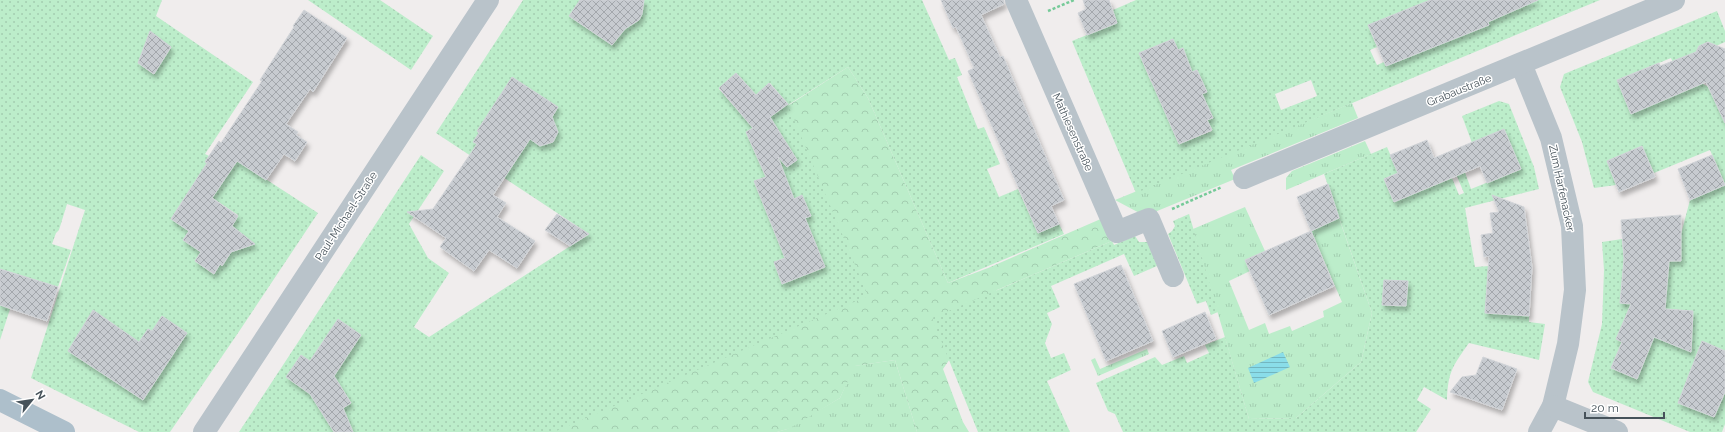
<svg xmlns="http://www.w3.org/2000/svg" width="1725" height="432" viewBox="0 0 1725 432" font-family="Raleway,sans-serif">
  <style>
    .grass { fill: url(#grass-tufts) }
    .forest { fill: url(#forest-crowns) }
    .garden { fill: url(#garden-dots); fill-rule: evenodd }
    .water { fill: url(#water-rules) }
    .building { fill: url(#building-cross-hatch); stroke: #d1d4d8; filter: url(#shadow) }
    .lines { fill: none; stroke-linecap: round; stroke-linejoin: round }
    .path { stroke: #75ca98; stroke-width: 2.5; stroke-dasharray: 3 2; stroke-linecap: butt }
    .minor { stroke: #b9c3ca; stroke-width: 22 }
    .major { stroke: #adbfcb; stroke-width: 22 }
    .labels { text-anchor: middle; stroke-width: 3; stroke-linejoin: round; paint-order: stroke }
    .street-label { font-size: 11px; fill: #46525a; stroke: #fff }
  </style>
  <defs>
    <pattern id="grass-tufts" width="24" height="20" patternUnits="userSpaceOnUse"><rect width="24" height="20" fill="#bcedca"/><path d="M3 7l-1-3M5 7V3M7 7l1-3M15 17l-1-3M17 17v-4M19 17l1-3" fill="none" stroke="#a3cdb0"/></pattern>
    <pattern id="forest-crowns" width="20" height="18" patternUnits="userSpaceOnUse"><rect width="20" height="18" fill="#bcedca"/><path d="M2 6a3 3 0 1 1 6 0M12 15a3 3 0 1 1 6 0" fill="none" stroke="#a3cdb0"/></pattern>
    <pattern id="garden-dots" width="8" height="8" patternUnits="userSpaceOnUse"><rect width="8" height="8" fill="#bcedca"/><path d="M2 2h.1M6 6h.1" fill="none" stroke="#a3cdb0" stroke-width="1.8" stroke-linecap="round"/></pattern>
    <pattern id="water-rules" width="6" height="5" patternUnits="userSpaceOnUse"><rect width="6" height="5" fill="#8adde9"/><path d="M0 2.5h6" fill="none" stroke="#73b6c0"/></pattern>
    <pattern id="building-cross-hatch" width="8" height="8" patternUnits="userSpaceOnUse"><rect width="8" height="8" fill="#c7cbd0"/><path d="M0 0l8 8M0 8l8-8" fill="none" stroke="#a3a7ac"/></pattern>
    <filter id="shadow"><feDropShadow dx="2.5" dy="4.5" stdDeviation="2" flood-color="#0004"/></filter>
  </defs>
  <rect width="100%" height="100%" fill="#f0eded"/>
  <g class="grass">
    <path d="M1352,103L1358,118L1231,170L1235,179L1145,216L1115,200Z"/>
    <path d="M1365,141L1371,154L1286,190V178L1292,171Z"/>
    <path d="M1245,207L1265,251L1245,260L1250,271L1229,281L1249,330L1265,323L1269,334L1290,326L1292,331L1324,317L1323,311L1342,302L1311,231L1339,218L1372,313L1361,362L1296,418L1249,419L1193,229Z"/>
    <path d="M1147,349L1149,354L1098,376L1091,360L1095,358L1100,369Z"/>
    <path d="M895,360L917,432H777L787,429L840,398L854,366Z"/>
  </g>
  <path class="forest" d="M848,67L868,98L948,283L988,268L1103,218L1112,241L997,290L943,369L963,422L969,432H917L895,360L855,366L840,398L791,428L777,432H465L626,210Z"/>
  <g class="garden">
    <path d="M0,0H162L156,16L253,82L205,154L232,167L238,161L318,213L236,336L170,432H139L31,378L85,210L67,204L59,230L56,233L52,244L71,250L58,287L0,269ZM150,32L171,47L153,74L138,63ZM189,191L211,197L238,215L231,227L244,235L245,238L233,248L223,265L220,264L214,274L195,261L201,252L183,240L189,231L171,219Z"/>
    <path d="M308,0H380L433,36L411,70Z"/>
    <path d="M523,0H922L949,60L955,58L962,75L957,77L978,129L984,127L1000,164L987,169L999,197L1018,189L1038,233L1059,224L1064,234L948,283L868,98L848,67L788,105L868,296L554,432H239L421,155L444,171L409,224L428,258L449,273L414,327L429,337L589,234L436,133ZM734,75L739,76L756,95L770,83L788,104L760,123L742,115L719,89ZM344,392L351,403L326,419Z"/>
    <path d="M1136,0H1440V6L1454,39L1489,25L1480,0H1600L1136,193L1072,41L1117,23L1113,10ZM1368,25L1415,41L1419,53L1386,66L1384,62L1377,65L1370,50L1377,47ZM1173,39L1178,50L1183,48L1186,56L1181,58L1186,68L1151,82L1139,53ZM1197,70L1207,92L1173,81ZM1311,80L1317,96L1281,110L1275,94ZM1167,115L1212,118L1207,120L1212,131L1179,144Z"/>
    <path d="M1717,11L1725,31V42L1716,46L1708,42L1699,46L1696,54L1703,84L1709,87L1725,104V351L1719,348L1690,372L1678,403L1714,417L1725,392V424L1722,432H1690L1593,392L1588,382L1602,324L1604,270L1602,242L1622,239L1623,250L1651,262L1681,261V234L1690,200L1725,185L1710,150L1654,173L1642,146L1607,161L1616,185L1594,188L1582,142L1560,87L1564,74ZM1671,58L1685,91L1617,80ZM1623,274L1665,307L1620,303ZM1669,309L1693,311L1692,322L1681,348L1662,340L1669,320ZM1630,337L1651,345L1637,379L1611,368L1622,342Z"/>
    <path d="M1499,101L1509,104L1534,167L1539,189L1465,208L1475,267L1489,266L1485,313L1529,316V322L1545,324L1539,360L1469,343C1453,366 1448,371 1447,400L1424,387L1417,400L1431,409L1416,432H1123L1115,414L1108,411L1096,383L1155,357L1162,365L1184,356L1187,363L1209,353L1205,345L1225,337L1249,419L1296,418L1361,362L1372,313L1324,174L1387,147L1398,173L1384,179L1394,202L1452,178L1459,195L1464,193L1450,160L1459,156L1471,189L1521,169L1504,130L1472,143L1462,116Z"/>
    <path d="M1189,214L1218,312L1211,315L1206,301L1197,304L1168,234L1172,231L1175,226L1173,221Z"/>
    <path d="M1135,236L1139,242H1148L1157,266L1134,276L1124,254L1051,286L1060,307L1047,313L1052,324L1045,343L1051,358L1064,353L1071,370L1047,381L1070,432H978L932,318L1112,241L1114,245Z"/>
    <path d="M0,305L10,309L0,340Z"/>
  </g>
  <path class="water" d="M1283,352L1290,367L1254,383L1248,368Z"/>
  <g class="building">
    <path d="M580,0H644L642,14L639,20L625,29L612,45L569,16Z"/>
    <path d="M941,0H1004V4L981,15L1000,57L1003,56L1064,200L1051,206L1059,224L1038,233L968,71L974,68L956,27L953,28Z"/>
    <path d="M1083,0H1109L1117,23L1087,35L1078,13L1086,9Z"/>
    <path d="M1430,0H1538L1488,22L1489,25L1386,66L1368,25Z"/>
    <path d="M304,10L347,38L313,92L310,89L286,124L298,132L296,135L307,142L295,161L284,154L266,180L237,161L212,198L238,216L232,226L255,244L231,252L222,266L220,264L214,274L195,261L201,252L183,240L189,231L171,219L207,163L205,162L219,141L221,143L262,81L260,80L294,27L293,26Z"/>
    <path d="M150,31L171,47L154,74L138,63Z"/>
    <path d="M1173,39L1178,50L1183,48L1192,72L1197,70L1207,92L1202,94L1213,118L1207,120L1212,130L1179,144L1139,53Z"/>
    <path d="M1708,42L1725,49V123L1706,82L1631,114L1617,80L1659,63L1660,66L1696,52L1699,46Z"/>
    <path d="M736,73L756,95L769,83L788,104L770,117L797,160L787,167L778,157L794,199L802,195L811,216L805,218L825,267L782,284L774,262L785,258L754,181L766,177L746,132L753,128L719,88Z"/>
    <path d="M512,77L558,107L552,117L558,132L553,142L540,146L530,139L493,195L506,203L497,217L535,241L517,268L489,250L474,271L440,247L446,238L407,212L433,209L477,144L473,142L479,133L477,131Z"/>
    <path d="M1504,129L1521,169L1487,183L1480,166L1394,202L1384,179L1398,173L1390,155L1427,140L1434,158Z"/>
    <path d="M1642,146L1655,177L1619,192L1607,161Z"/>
    <path d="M1712,155L1725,185L1690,200L1678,169Z"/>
    <path d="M1328,184L1339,218L1311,231L1297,197Z"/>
    <path d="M1492,195L1524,207L1532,267L1529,316L1485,313L1489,256L1484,257L1481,235L1493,233L1490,213L1499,212Z"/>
    <path d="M557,214L589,234L570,246L545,230Z"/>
    <path d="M1681,215V261H1669L1665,309L1693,311L1691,352L1654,337L1637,379L1611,368L1622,342L1616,339L1631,304L1620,303L1624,259L1621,220Z"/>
    <path d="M1311,231L1334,286L1269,315L1245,260Z"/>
    <path d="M1121,265L1153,341L1106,361L1074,284Z"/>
    <path d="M0,269L58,287L47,321L0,305Z"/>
    <path d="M1384,280L1408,281L1406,306L1382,305Z"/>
    <path d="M93,310L139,342L148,329L152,331L162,316L187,333L143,400L68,351Z"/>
    <path d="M1205,312L1216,339L1173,357L1162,331Z"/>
    <path d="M338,319L361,335L334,376L351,403L343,408L353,432H334L310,394L286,377L301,355L310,361Z"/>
    <path d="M1702,341L1725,351V392L1714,417L1678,403Z"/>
    <path d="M1483,357L1517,369L1502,410L1450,392L1462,377L1476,375Z"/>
  </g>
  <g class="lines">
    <g class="path">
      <path d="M1048,11L1074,0"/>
      <path d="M1172,209L1222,187"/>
    </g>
    <g class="minor">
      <path d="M1016,0L1117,232L1149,219L1173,276"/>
      <path d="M1521,64L1551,138L1572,226L1575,290L1568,344L1553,406L1539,432"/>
      <path d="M1244,178L1674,0"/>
      <path d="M1553,406L1617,432"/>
      <path d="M204,432L488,0"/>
    </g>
    <path class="major" d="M0,400L64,432"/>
  </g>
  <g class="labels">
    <g class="street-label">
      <text transform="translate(1459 90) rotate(-22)" y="4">Grabaustraße</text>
      <text transform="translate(1073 132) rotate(66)" y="4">Mathiesenstraße</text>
      <text transform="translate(1562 188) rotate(78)" y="4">Zum Harfenacker</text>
      <text transform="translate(346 216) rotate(-57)" y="4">Paul-Michael-Straße</text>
    </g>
  </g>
  <g transform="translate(32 400) rotate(60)" stroke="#ffffff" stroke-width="3" paint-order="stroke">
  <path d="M0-3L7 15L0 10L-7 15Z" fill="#46525a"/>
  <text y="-6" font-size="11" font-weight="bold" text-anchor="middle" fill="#46525a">N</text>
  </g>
  <path d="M1585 412v6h79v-6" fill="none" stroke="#46525a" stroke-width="2"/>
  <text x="1591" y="412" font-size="12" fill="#46525a" stroke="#ffffff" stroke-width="3" paint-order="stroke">20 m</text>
</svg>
